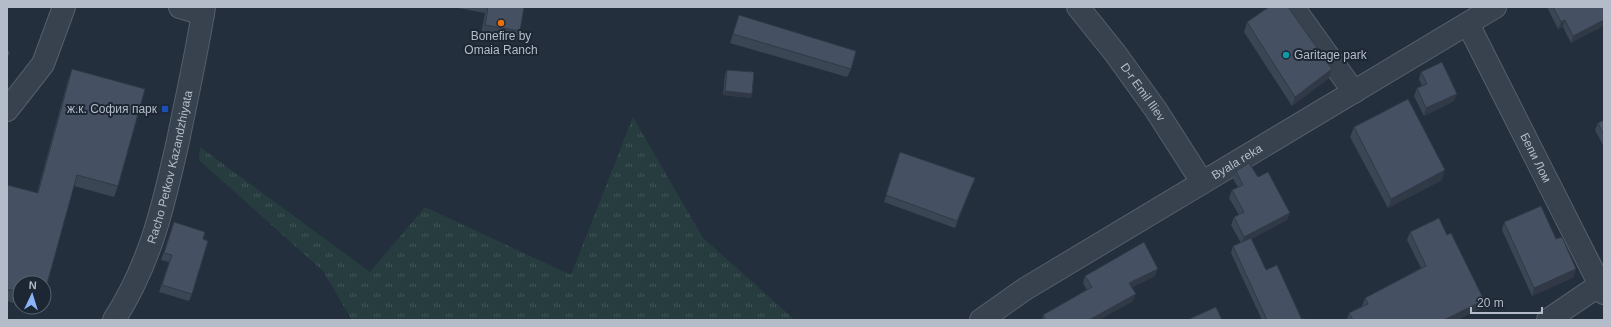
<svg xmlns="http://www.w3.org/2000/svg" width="1611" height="327" viewBox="0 0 1611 327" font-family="Helvetica,sans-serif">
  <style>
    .grass { fill: url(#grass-tufts) }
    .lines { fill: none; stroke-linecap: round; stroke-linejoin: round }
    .street-casing { stroke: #565f6c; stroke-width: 24 }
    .street { stroke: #38414e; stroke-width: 22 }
    .wall { fill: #3b4654 }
    .shaded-wall { fill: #303945 }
    .building { fill: #455162; stroke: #303945 }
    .food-dot { fill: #e8710a; stroke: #1d2633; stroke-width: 1.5 }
    .culture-dot { fill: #0f9aa8; stroke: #1d2633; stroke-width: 1.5 }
    .transit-dot { fill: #1a4fb4; stroke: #1d2633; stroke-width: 1.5 }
    .labels { text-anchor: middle; stroke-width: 4; stroke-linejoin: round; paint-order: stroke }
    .poi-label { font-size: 12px; fill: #b4bcc9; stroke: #1d2633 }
    .street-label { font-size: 12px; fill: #b4bcc9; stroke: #1d2633 }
  </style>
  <defs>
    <pattern id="grass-tufts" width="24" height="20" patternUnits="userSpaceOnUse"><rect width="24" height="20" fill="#263c3f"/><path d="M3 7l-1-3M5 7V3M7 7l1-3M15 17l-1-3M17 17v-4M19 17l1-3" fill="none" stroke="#435659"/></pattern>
  </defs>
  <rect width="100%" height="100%" fill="#242f3e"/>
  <path class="grass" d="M633,117L703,238L795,320H352L323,271L199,160L200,147L370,272L425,207L571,275Z"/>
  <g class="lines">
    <defs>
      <g id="street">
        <path d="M180,7L203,14"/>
        <path id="s1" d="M1078,7L1115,53L1156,110L1202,182"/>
        <path d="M1293,7L1354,92"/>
        <path id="s2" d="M1468,24L1604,293"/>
        <path d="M7,110L43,64L64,7"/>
        <path id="s3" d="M114,320C151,262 163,207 178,141C187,96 197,52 204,7"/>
        <path id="s4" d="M981,320L1025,289L1495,7"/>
        <path d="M1548,320L1604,282"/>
      </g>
    </defs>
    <use href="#street" class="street-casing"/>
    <use href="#street" class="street"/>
  </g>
  <g class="wall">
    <path d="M453,7H524L520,31L517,40L481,34L485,13Z"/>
    <path d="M1547,7H1604L1571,43L1563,27L1558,29Z"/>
    <path d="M739,15L851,69L847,77L730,43Z"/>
    <path d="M1247,22L1329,78L1292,106L1244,32Z"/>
    <path d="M72,69L118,186L114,197L74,186L20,283V305L7,301V185L37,193L68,80Z"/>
    <path d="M727,70L751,98L723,95L725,74Z"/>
    <path d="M1421,72L1454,101L1424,116L1414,96L1417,88L1422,86L1419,79Z"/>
    <path d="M1604,120V147L1595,130L1598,123Z"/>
    <path d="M1354,127L1442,180L1388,208L1350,137Z"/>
    <path d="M898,159L975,178L955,228L884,202Z"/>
    <path d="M1236,171L1258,177L1287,220L1251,239L1266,270L1302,320H1305H1262L1231,253L1233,246L1241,243L1231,225L1234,217L1239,215L1229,198L1232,190L1238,187L1233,179Z"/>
    <path d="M174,222L203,239L192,294L189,301L159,292L169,262L161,260Z"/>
    <path d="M1504,222L1556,239L1574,277L1532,296L1502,230Z"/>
    <path d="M1410,232L1481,308L1457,320H1347L1349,313L1362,306L1365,298L1421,268L1407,240Z"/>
    <path d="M1085,276H1155L1132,287L1133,301L1099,320H1042L1043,315L1087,290L1083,283Z"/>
    <path d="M28,307H40L39,310Z"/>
  </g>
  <g class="shaded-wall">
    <path d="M1565,20L1563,27L1558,29L1561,22Z"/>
    <path d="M1604,20V26L1571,43L1573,36Z"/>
    <path d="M1332,69L1329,78L1292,106L1295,97Z"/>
    <path d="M725,91L752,94L751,98L723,95Z"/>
    <path d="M1457,94L1454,101L1424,116L1426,108Z"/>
    <path d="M1445,170L1442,180L1388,208L1391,199Z"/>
    <path d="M1290,213L1287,220L1241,244L1244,237Z"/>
    <path d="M1158,269L1155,276L1127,290L1129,283Z"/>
    <path d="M1576,269L1574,277L1532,296L1534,288Z"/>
    <path d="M1136,294L1133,301L1099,320H1089Z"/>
    <path d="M1484,300L1481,308L1457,320H1444Z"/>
  </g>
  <g class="building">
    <path d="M488,7H524L520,31L485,25Z"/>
    <path d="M1269,7H1288L1332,69L1295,97L1247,22Z"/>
    <path d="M1553,7H1604V20L1573,36L1565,20L1561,22Z"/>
    <path d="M739,15L856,51L851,69L733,34Z"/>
    <path d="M7,51L10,52L7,58Z"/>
    <path d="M1442,62L1457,94L1426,108L1417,88L1427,84L1421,72Z"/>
    <path d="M72,69L145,89L118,186L77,175L44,295V283H20V293L7,289V185L38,193Z"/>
    <path d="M727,70L754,72L752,94L725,91Z"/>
    <path d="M1408,99L1445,170L1391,199L1354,127Z"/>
    <path d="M1604,120V135L1598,123Z"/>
    <path d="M900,152L975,178L957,221L886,195Z"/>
    <path d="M1249,163L1258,177L1268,172L1290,213L1244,237L1234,217L1244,212L1232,190L1243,185L1236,171Z"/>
    <path d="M1541,206L1556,239L1562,237L1576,269L1534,288L1504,222Z"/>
    <path d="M1439,218L1447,235L1451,233L1484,300L1444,320H1353L1349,313L1368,304L1365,298L1426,266L1410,232Z"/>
    <path d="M174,222L205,232L203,239L208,241L192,294L162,285L172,255L164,253Z"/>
    <path d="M1251,238L1266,270L1277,265L1302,320L1304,318L1305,320H1267L1233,246Z"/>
    <path d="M1144,242L1158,269L1129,283L1136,294L1089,320H1046L1043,315L1092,287L1085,276Z"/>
    <path d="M1216,307L1222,320H1187Z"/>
  </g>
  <circle class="food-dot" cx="501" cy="23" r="4"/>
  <circle class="culture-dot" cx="1286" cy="55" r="4"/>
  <rect class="transit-dot" x="161" y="105" width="8" height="8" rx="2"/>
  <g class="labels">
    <g class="poi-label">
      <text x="501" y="40">Bonefire by<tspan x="501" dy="14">Omaia Ranch</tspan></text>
      <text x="1294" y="59" text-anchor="start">Garitage park</text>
      <text x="157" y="113" text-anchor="end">ж.к. София парк</text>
    </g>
    <g class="street-label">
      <text dy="4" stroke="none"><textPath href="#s1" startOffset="107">D-r Emil Iliev</textPath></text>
      <text dy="4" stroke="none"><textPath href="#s2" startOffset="150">Бепи Лом</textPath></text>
      <text dy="4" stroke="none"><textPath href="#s4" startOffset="301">Byala reka</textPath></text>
      <text dy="4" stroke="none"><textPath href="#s3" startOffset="164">Racho Petkov Kazandzhiyata</textPath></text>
    </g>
  </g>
  <rect width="1611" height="327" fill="none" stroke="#b4bcc9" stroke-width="16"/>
  <g transform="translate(32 295) rotate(4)"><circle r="19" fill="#1d2633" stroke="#59626f"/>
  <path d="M0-3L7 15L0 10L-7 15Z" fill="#8ab4f8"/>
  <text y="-6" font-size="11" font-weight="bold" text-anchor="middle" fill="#b4bcc9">N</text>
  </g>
  <path d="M1471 307v6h71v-6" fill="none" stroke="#b4bcc9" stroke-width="2"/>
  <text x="1477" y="307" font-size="12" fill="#b4bcc9" stroke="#1d2633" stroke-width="3" paint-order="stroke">20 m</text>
</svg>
